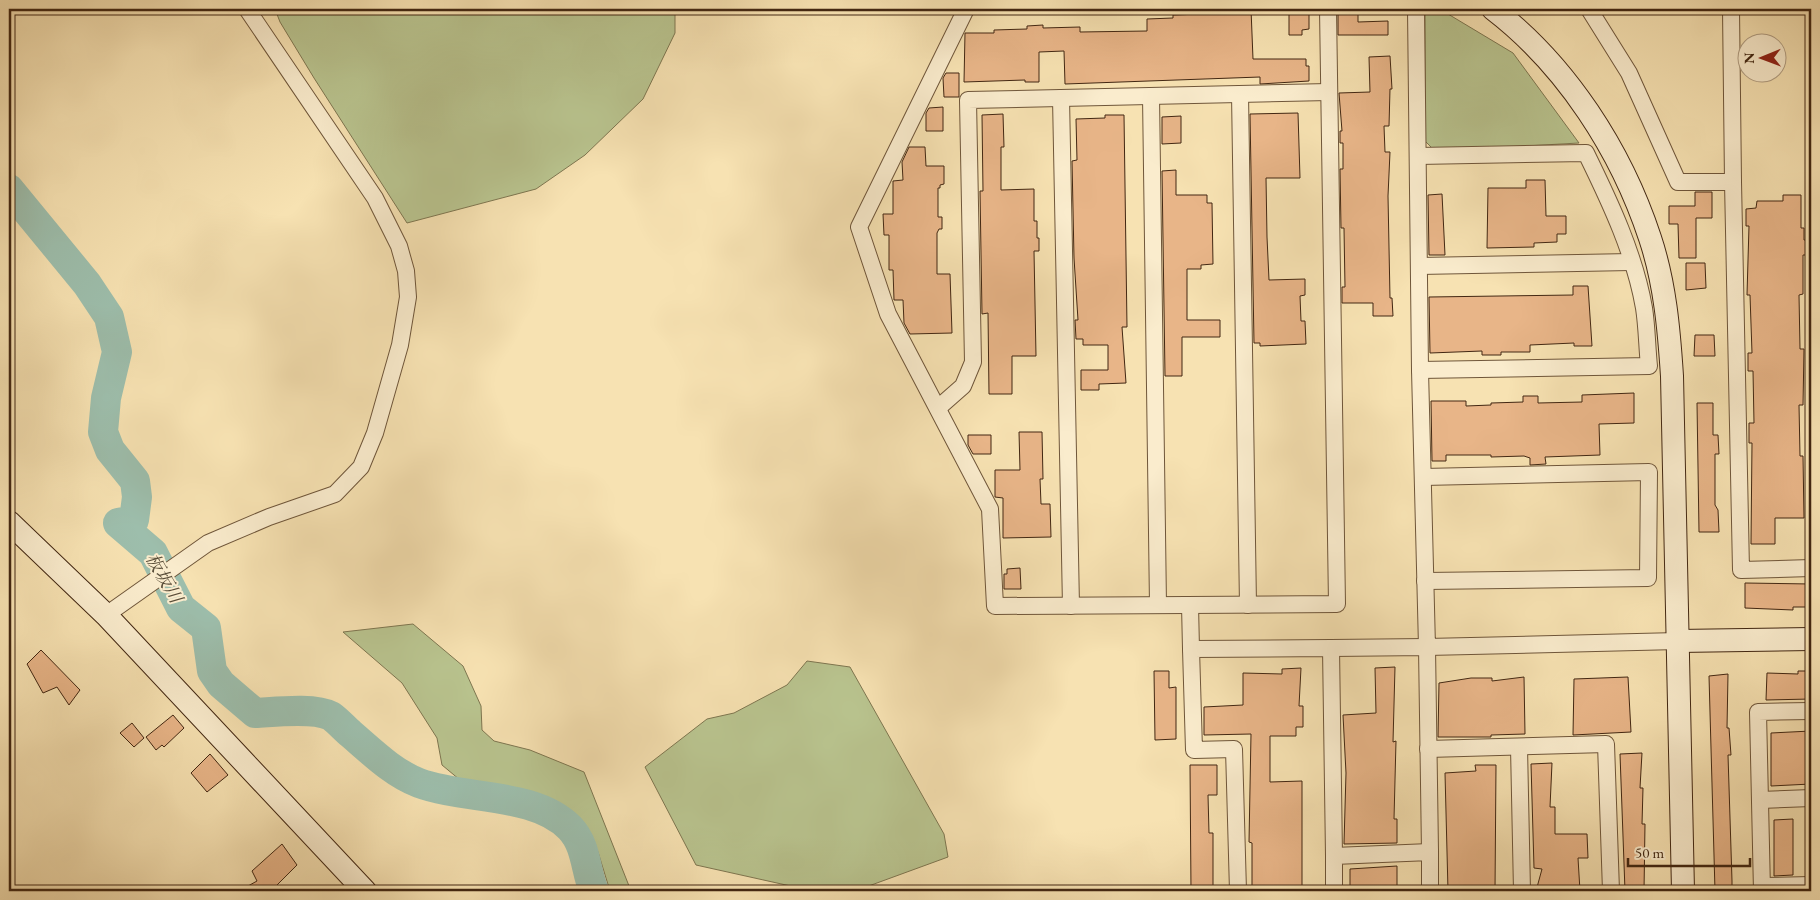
<svg xmlns="http://www.w3.org/2000/svg" width="1820" height="900" viewBox="0 0 1820 900" font-family="'EB Garamond','Noto Serif JP',serif">
  <style>
    .green { fill: #b9c48f; stroke: #7e7650 }
    .lines { fill: none; stroke-linecap: round; stroke-linejoin: round }
    .river { stroke: #9dbeac; stroke-width: 30 }
    .building { fill: #e8b588; stroke: #422712 }
    .street-casing { stroke: #6f563a; stroke-width: 18 }
    .secondary-casing { stroke: #422712; stroke-width: 24 }
    .street { stroke: #faeccd; stroke-width: 16 }
    .secondary { stroke: #faeccd; stroke-width: 22 }
    .labels { text-anchor: middle; stroke-width: 4; stroke-linejoin: round; paint-order: stroke }
    .water-label { font-size: 18px; font-style: italic; fill: #594d38; stroke: #faeccd }
  </style>
  <rect width="100%" height="100%" fill="#f7e2b2"/>
  <filter id="stains"><feTurbulence type="fractalNoise" baseFrequency=".004" numOctaves="4"/><feColorMatrix values="0 0 0 0 .2 0 0 0 0 .09 0 0 0 0 .02 0 0 0 .5 -.17"/></filter>
  <radialGradient id="worn" r=".72"><stop offset=".6" stop-color="#630" stop-opacity="0"/><stop offset="1" stop-color="#630" stop-opacity=".3"/></radialGradient>
  <g class="green">
    <path d="M275,9H675V33L643,99L585,155L536,189L407,223L314,78L280,22Z"/>
    <path d="M1425,9H1435L1448,14L1513,53L1579,143L1435,151L1425,141Z"/>
    <path d="M413,624L463,666L481,706L482,730L494,741L530,750L584,772L631,891H610L598,852L571,813L460,780L442,765L437,738L402,683L343,632Z"/>
    <path d="M807,661L850,667L944,834L948,857L855,891H813L696,865L645,767L707,719L734,713L787,685Z"/>
  </g>
  <g class="lines">
    <path class="river" d="M9,189L87,284L109,317L117,352L106,398L103,432L110,450L135,481L137,497L134,520L118,523L153,553L181,608L206,628L212,671L221,684L255,713C275,712 314,707 331,716C338,721 345,729 351,734C372,752 393,773 419,783C465,800 535,792 570,828C587,846 585,870 594,891"/>
  </g>
  <g class="building">
    <path d="M1207,9H1251L1253,59H1306V66H1309V81L1260,84V77L1065,84L1064,51L1039,52V82H1025V80L964,82L965,33H994V30L1027,29V26L1043,25V28L1080,27V32L1147,31V19L1173,18V15L1202,14V11H1207Z"/>
    <path d="M1289,9H1309V29L1302,30V35H1289Z"/>
    <path d="M1338,9H1358V22L1388,21V35H1338Z"/>
    <path d="M1390,56L1392,89H1390L1389,126H1384L1385,152H1390L1388,196L1390,298H1392L1393,316H1373V303H1342V287H1345L1344,228H1341L1340,169H1343V143H1340V131H1342L1339,93L1370,92L1369,57Z"/>
    <path d="M946,73H959V97H944L943,78Z"/>
    <path d="M943,107V131H926V113L929,108Z"/>
    <path d="M1298,113L1300,178H1266L1267,237L1269,280L1305,279V295L1300,296L1301,321H1305L1306,344L1260,346V343H1254L1250,114Z"/>
    <path d="M1003,114L1004,147H1001V190L1034,189V221H1037V238H1039V251H1034L1036,356H1012V394H989L988,313L982,314L980,191H983L982,115Z"/>
    <path d="M1105,115H1124L1127,327H1122L1126,383L1099,384V390H1081V370H1108V345H1083V339H1076L1075,320H1078L1074,258L1072,161L1077,160L1076,119L1105,118Z"/>
    <path d="M1181,116V143L1162,144V117Z"/>
    <path d="M909,147H925L926,166H944V184L940,185V188H938V217H942V229H939L937,233V274H950L952,333L910,334L904,323L903,300H894L893,270H889V235H884L883,214H893V181L903,180L902,162Z"/>
    <path d="M1176,170V195H1207V203H1212L1213,264L1201,265V269H1187V320H1220V337H1182V376H1165L1162,171Z"/>
    <path d="M1526,180H1545L1546,216H1566V234H1557V242L1534,243V247L1487,248L1488,188H1526Z"/>
    <path d="M1695,192H1712V218H1696V258H1679L1678,224H1669V206H1695Z"/>
    <path d="M1442,194L1445,255H1429L1428,195Z"/>
    <path d="M1783,195H1801V228H1804V240H1808V255H1803V294L1799,295L1800,349H1804L1803,405H1799L1800,456H1803L1804,518H1775V544H1751L1752,443H1749V423H1754L1753,371H1748V353H1752L1750,295H1747L1749,226H1746V209L1756,208L1757,201H1783Z"/>
    <path d="M1686,263H1705L1706,288L1686,290Z"/>
    <path d="M1573,286H1588L1592,346H1574V343L1530,345V352H1501V355H1482V351L1430,353L1429,297L1573,295Z"/>
    <path d="M1695,335H1714L1715,356H1694Z"/>
    <path d="M1634,393V423L1599,424L1600,455L1545,457L1546,464L1530,465V458L1524,456L1491,457V455H1446V461H1432L1431,401H1466V406L1491,405V403L1523,402V396H1538V403L1582,402V395Z"/>
    <path d="M1697,403H1713V435H1718L1719,454H1715V505L1718,510L1719,532H1699Z"/>
    <path d="M1019,432H1042L1043,479H1040L1041,504H1050L1051,537L1003,538V498L995,497V470H1020Z"/>
    <path d="M968,435H991V454H973L968,445Z"/>
    <path d="M1020,568L1021,589H1004V574H1007V569Z"/>
    <path d="M1745,583L1811,584V607H1793V610L1745,608Z"/>
    <path d="M41,650L80,690L69,705L57,687L43,693L27,664Z"/>
    <path d="M1395,667L1393,742L1396,741L1394,819H1397V843L1344,844L1346,773L1343,715L1376,713L1375,668Z"/>
    <path d="M1301,668L1299,706H1303V727H1296V736H1270V782L1302,781V891H1252V843L1249,842L1251,734L1204,735V707L1243,705V673L1282,674V669Z"/>
    <path d="M1154,671H1169V688L1176,687V739L1155,740Z"/>
    <path d="M1798,671H1811V699L1766,700L1767,673L1798,674Z"/>
    <path d="M1728,674L1727,728H1729L1731,755H1728L1732,881V891H1715L1709,676Z"/>
    <path d="M1524,677L1525,734L1491,735V737H1438L1439,683L1471,678H1492V681Z"/>
    <path d="M1628,677L1631,732L1573,735L1574,679Z"/>
    <path d="M173,715L184,728L164,747L162,745L156,750L146,737Z"/>
    <path d="M132,723L144,738L134,747L120,733Z"/>
    <path d="M1811,731V784L1771,786V733Z"/>
    <path d="M1642,753L1640,788H1643L1642,824H1645L1644,891H1625L1620,754Z"/>
    <path d="M210,754L228,775L207,792L191,773Z"/>
    <path d="M1552,763L1550,807H1555V834H1587L1588,858H1578L1580,891H1536L1542,869L1534,868L1531,764Z"/>
    <path d="M1190,765H1217V795H1208L1209,833H1213V891H1191Z"/>
    <path d="M1475,765H1496L1495,891H1448L1445,773L1476,771Z"/>
    <path d="M1793,819V875L1774,876V820Z"/>
    <path d="M282,844L297,865L271,891H239L257,881L252,871Z"/>
    <path d="M1397,866V891H1350V869Z"/>
  </g>
  <g class="lines">
    <defs>
      <g id="street">
        <path d="M966,9L859,227L888,314L990,509L995,606L1337,604L1328,9"/>
        <path d="M1416,9L1420,370L1427,647L1678,641"/>
        <path d="M1589,9L1629,73L1678,182H1733L1741,570L1811,568"/>
        <path d="M1731,9L1733,182"/>
        <path d="M1240,94L1248,605"/>
        <path d="M1151,96L1158,605"/>
        <path d="M1061,98L1071,606"/>
        <path d="M1418,156L1586,153C1610,202 1635,255 1644,308C1647,327 1647,347 1649,366L1420,370"/>
        <path d="M1419,266L1631,262"/>
        <path d="M938,408L963,386L973,362L968,100L1329,92"/>
        <path d="M1423,477L1649,472L1648,578L1425,581"/>
        <path d="M1190,605L1191,649"/>
        <path d="M106,615L208,543L269,517L335,494L361,467L375,433L400,345L408,297L406,271L399,246L375,198L247,9"/>
        <path d="M1331,648L1427,647L1430,852"/>
        <path d="M1519,747L1522,891"/>
        <path d="M1428,749L1606,744L1611,891"/>
        <path d="M1760,800L1811,798"/>
        <path d="M1762,886L1811,885"/>
        <path d="M1238,891L1234,749L1194,750L1191,649L1331,648L1334,856"/>
        <path d="M1334,891V856L1430,852V891"/>
        <path d="M1762,891L1758,712L1811,711"/>
      </g>
      <g id="secondary">
        <path d="M1493,9C1566,65 1621,150 1650,238C1665,283 1669,330 1672,376L1683,891"/>
        <path d="M9,522L106,615L365,891"/>
        <path d="M1678,641L1811,639"/>
      </g>
    </defs>
    <use href="#street" class="street-casing"/>
    <use href="#secondary" class="secondary-casing"/>
    <use href="#street" class="street"/>
    <use href="#secondary" class="secondary"/>
  </g>
  <g class="labels">
    <g class="water-label">
      <text transform="translate(164 578) rotate(60)" y="6">板坂川</text>
    </g>
  </g>
  <rect width="1820" height="900" fill="none" stroke="#f7e2b2" stroke-width="30"/>
  <rect x="10" y="10" width="1800" height="880" fill="none" stroke="#422712" stroke-width="2.5"/>
  <rect x="15" y="15" width="1790" height="870" fill="none" stroke="#422712"/>
  <g transform="translate(1762 58) rotate(269)"><circle r="24" fill="#faeccd" stroke="#b09d82"/>
  <path d="M0-4L9 19L0 12L-9 19Z" fill="#8f2418"/>
  <text y="-8" font-size="14" font-weight="bold" text-anchor="middle" fill="#422712">N</text>
  </g>
  <path d="M1628 858v8h122v-8" fill="none" stroke="#422712" stroke-width="2.5"/>
  <text x="1635" y="858" font-size="15" fill="#422712" stroke="#faeccd" stroke-width="4" paint-order="stroke">50 m</text>
  <rect width="100%" height="100%" filter="url(#stains)"/>
  <rect width="100%" height="100%" fill="url(#worn)"/>
</svg>
